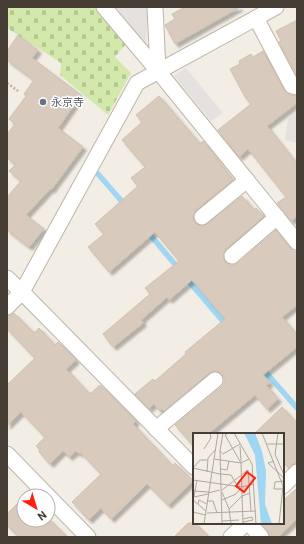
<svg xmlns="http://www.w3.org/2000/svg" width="304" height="544" viewBox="0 0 304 544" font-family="Roboto,'Noto Sans JP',sans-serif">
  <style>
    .cemetery { fill: url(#cemetery-stones) }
    .parking { fill: #e4e1de }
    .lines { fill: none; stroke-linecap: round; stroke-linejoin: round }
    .stream { stroke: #9fd7f2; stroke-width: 5.5 }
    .building { fill: #d8cbbd; stroke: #d0c0ad; filter: url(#shadow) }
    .minor-casing { stroke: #bfb5a8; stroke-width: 17 }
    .path { stroke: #c1af98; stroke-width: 2.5; stroke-dasharray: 2 2; stroke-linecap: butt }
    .minor { stroke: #fff; stroke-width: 15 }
    .worship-dot { fill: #6b7280; stroke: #fff; stroke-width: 1.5 }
    .labels { text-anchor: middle; stroke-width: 3; stroke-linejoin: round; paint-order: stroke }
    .worship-label { font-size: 11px; fill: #5b616d; stroke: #fff; text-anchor: start }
    .inset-road { fill: none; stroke: #aea89f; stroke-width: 1 }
    .view { fill: #ff2110; fill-opacity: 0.15; stroke: #ff2110; stroke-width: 2 }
    .inset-edge { fill: none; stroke: #463e35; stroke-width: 2 }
  </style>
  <defs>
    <pattern id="cemetery-stones" width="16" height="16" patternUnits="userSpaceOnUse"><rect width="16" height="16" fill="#d3e9ac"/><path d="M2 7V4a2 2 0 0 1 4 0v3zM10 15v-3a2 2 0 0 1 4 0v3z" fill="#b6c995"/></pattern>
    <filter id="shadow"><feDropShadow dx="3.5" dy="3.5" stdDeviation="1" flood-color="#0004"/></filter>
  </defs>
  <rect width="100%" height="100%" fill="#f3eee5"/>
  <path class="cemetery" d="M7,7H96L127,43L115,57L131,73L108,115L60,75L61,63L7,28Z"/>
  <g class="parking">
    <path d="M116,7H148L146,45Z"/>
    <path d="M186,68L223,113L211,121L174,76Z"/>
    <path d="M297,112V143L285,140L288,119Z"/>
  </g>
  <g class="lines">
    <g class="stream">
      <path d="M98,174L125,205"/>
      <path d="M146,230L179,269"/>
      <path d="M186,278L227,326"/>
      <path d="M262,368L297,408"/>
    </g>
  </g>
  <g class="building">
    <path d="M185,7H240L175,44L165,25L175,19L172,14Z"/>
    <path d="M297,20V76L279,42L281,41L276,31Z"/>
    <path d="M18,35L38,50L32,58L81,95L58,128L83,147L51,190L50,189L26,215L44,229L29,247L7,230V197L21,181L9,171L16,164L7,158V134L15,124L9,119L26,96L24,94L34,80L7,60V51Z"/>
    <path d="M263,51L284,90L290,95L297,96V103L267,126L297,164V216L291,221L277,203L286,197L248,149L239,157L218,130L251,104L245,97L230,69L240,64L239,61L251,54L253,57Z"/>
    <path d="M159,96L200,144L203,141L233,180L196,210L194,213L193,218L195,223L198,225L203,226L207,224L242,196L254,210L256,208L262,215L263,214L264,216L226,249L224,253L223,257L225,262L229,265H233L238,263L276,230L290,248L297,253V305L282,317L297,335V347L263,375L270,383L266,385L278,399L267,409L255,395L208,434H194V447L175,425L221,387L224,383V379L222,374L218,371H214L209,373L164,411L162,409L160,411L154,404L149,409L135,394L153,379L155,381L186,354L185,352L225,319L192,280L169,300L167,297L141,320L143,323L113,347L103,334L150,294L145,288L179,261L155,232L109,272L88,247L104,234L95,224L138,186L131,178L145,167L122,140L142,122L136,115Z"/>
    <path d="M14,313L34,333L39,328L55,345L58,342L76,360L66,369L90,394L100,385L136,421L133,424L173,466L175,463L193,481L168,505L147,484L111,519L101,508L89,520L72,502L101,474L80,452L79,454L76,451L69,457L63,451L50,464L39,452L40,450L36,446L45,437L21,412L7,426V385L35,358L7,329V316Z"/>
    <path d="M282,407L297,423V463H294L289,468L283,462V434H254Z"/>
    <path d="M297,488V519L278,537H270L268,531L261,523H283V501Z"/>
    <path d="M24,497V520H48V518L67,537H19L7,525V514Z"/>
    <path d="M188,523H195L209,537H174Z"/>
  </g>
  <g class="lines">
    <defs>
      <g id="minor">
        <path d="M104,7L158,71L297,242"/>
        <path d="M155,7L158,71"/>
        <path d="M256,18L292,86L297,87"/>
        <path d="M202,217L247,180"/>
        <path d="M232,256L277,217"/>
        <path d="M7,278L22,292L194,467"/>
        <path d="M7,307L22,292L137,83L276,7"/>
        <path d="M156,429L215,380"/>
        <path d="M7,454L88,537"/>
        <path d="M283,486L297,472"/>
        <path d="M249,523L261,537"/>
        <path d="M231,537L246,523"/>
      </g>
    </defs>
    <use href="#minor" class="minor-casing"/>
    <path class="path" d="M7,83L18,91"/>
    <use href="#minor" class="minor"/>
  </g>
  <circle class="worship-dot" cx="43" cy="102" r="4"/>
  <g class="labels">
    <g class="worship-label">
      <text x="51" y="106">永京寺</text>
    </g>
  </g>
  <g transform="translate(193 433)">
    <rect width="91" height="91" fill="#f3eee5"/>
    <path d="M51,0H62L69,18L73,38L72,71L79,91H68L62,22Z" fill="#9fd7f2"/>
    <path class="inset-road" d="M35,0L32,2L48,30L50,91M41,0L59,31L63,91M69,0L90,53L86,91M85,0L82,21L91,42M74,11H91M47,13L48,28M11,16L18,5L17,0M27,18L30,21L47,11M21,26L48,30L56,26M81,28L75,30L91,45M0,35L27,41M0,35L7,27H14M28,36L34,37L36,28M14,39L15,25L22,17M28,41L38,42L45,54M0,47L49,54L61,51M90,56H81L82,49L91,48M29,57L55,37L58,78M0,58L16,59M29,59L36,76M15,60L27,57M1,64L4,47M1,64L15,61M0,67L13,78M29,67L43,61L48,55M14,68H20L24,80M5,71L6,67L14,71M0,79L12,82M14,80L63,78M50,86L59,84L60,87L50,89M29,88L46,87M11,91L25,0M29,91L27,18L30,0M38,91L36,76L49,63L57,60"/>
    <path class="view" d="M54,39L62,45L51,59L43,53Z"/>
    <rect width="91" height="91" class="inset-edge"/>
  </g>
  <rect width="304" height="544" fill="none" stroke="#463e35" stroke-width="16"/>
  <g transform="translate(36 508) rotate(142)"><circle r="19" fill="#ffffff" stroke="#b5b2ae"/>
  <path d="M0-3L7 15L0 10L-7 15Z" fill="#ff2110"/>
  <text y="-6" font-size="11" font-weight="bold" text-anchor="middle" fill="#463e35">N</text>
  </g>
</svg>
